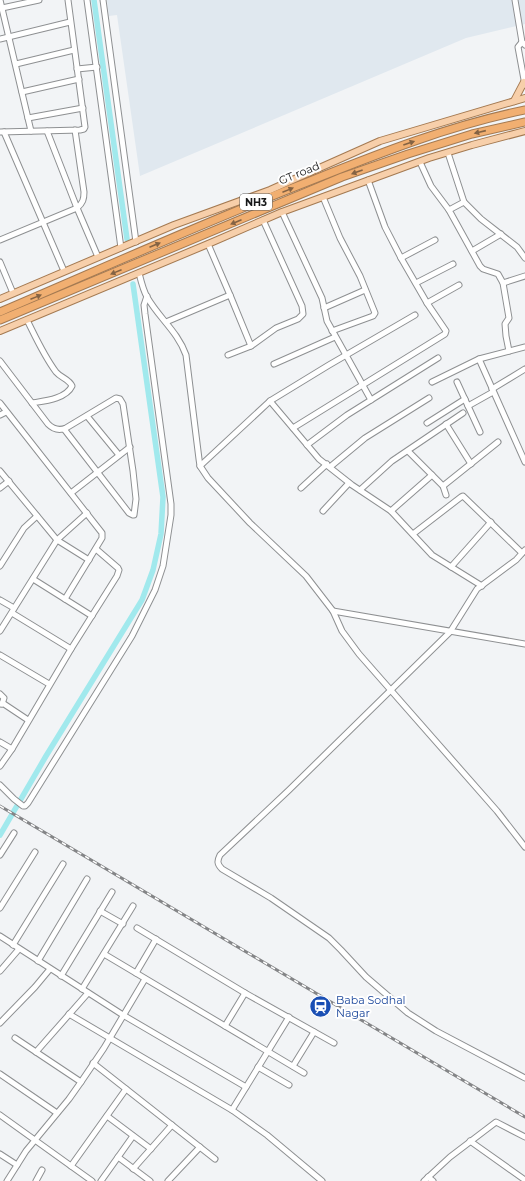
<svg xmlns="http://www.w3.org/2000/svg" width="525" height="1181" viewBox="0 0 525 1181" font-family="Montserrat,sans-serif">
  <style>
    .built { fill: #e0e8ef }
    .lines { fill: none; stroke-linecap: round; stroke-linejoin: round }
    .canal { stroke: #a1e9ed; stroke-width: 5.5 }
    .minor-casing { stroke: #8e9092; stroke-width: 7 }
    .major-casing { stroke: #a47a52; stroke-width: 8 }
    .highway-casing { stroke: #a47a52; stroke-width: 9 }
    .minor { stroke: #fff; stroke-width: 5 }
    .major { stroke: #f7cfaa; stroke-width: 6 }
    .highway { stroke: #f1af71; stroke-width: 7 }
    .rail-casing { stroke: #848587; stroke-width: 3 }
    .rail { stroke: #fff; stroke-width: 1.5; stroke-dasharray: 4.5; stroke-linecap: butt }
    .oneway { fill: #846344 }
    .labels { text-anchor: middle; stroke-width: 4; stroke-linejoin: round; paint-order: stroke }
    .shield { fill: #fff; stroke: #5c5d5d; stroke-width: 1 }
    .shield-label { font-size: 10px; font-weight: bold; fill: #161718 }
    .street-label { font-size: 11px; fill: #161718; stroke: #fff }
    .transit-label { font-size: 11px; fill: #164399; stroke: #fff; text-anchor: start }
  </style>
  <rect width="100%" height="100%" fill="#f2f4f6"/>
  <path class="built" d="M107,0H525V24L466,38L140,176L117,15L109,16Z"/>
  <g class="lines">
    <g class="canal">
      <path d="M94,0L127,239"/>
      <path d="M0,835L46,756L142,600L153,570L161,534L163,497L133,284"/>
    </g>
    <defs>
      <g id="minor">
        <path d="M0,0L31,131"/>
        <path d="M87,0L121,248"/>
        <path d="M103,0L136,242"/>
        <path d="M515,0L522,42L525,45"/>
        <path d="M2,8L39,0"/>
        <path d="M0,39L70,22"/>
        <path d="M522,42L518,47L525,85"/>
        <path d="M16,64L74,50"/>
        <path d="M77,69L97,67"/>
        <path d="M22,92L79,79"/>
        <path d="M28,118L83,108"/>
        <path d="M47,131L77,208L98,257"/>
        <path d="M0,132L80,130L84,129L85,127L68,0"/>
        <path d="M4,132L64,271"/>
        <path d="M448,153L464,202L481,219L517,247L525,258"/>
        <path d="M420,162L431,186L449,210"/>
        <path d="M323,197L340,238L360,276L375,313L373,316L332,331"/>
        <path d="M464,202L449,210L480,266L483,269L498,274L503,283L509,318L505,324L506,336L509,351"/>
        <path d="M282,212L322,298L327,321L371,400"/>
        <path d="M0,240L77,208C83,203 84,199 84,192L75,130"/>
        <path d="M208,244L230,295L251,346"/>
        <path d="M472,251L501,234"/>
        <path d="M401,258L435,240"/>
        <path d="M0,262L13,293"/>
        <path d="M139,273C141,281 143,290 147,297C159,318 178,332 186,355L199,459L200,466L208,478L250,523L306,576L333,611L342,631L359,654L497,811L525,847"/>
        <path d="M416,283L453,264"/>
        <path d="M503,283L525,276"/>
        <path d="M427,303L459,285"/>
        <path d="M324,308L365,290"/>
        <path d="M27,320C36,338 44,356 56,372C61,378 69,379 72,386C66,399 44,401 32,403"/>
        <path d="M166,322L230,295"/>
        <path d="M228,355L251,346L276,328L298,319L303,314L302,306L263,220"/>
        <path d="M479,359L525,462"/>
        <path d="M0,361L48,424C53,429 59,431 66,428L116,398L120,399L123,404L133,471L136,499L134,515H133L129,513L64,429"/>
        <path d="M274,364L335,337"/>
        <path d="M432,382L479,359L525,347"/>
        <path d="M457,382L468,406L493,392"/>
        <path d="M492,389L525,369"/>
        <path d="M270,401L319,459L352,485L391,511L432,555L482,586"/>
        <path d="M0,403L102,533V538L65,599"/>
        <path d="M468,406L480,432"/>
        <path d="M0,415L6,412"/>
        <path d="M87,416L119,455"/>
        <path d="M427,423L465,399"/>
        <path d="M446,424L471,464"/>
        <path d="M293,428L445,334L446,331L427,303L401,258L385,227L368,180"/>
        <path d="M307,445L347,415L438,358"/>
        <path d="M408,451L443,486L446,495"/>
        <path d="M200,466L270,401L329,365L415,315"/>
        <path d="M330,467L365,438L429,398"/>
        <path d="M0,471L57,540L89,560"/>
        <path d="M443,486L498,442"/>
        <path d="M0,488L9,481"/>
        <path d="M301,488L327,464"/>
        <path d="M360,490L392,461L463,413"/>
        <path d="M71,493L130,447"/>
        <path d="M323,511L349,483"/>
        <path d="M391,511L432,475"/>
        <path d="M413,534L461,497L463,496L522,553"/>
        <path d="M525,550L516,560L477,589L450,632L289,790L220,855C217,861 217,864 222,869L271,898L329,938L341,950L366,977L408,1013L436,1031L525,1078"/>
        <path d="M0,566L24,528L37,516"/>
        <path d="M451,567L491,522"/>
        <path d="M33,579L92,616"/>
        <path d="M0,600L14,608"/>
        <path d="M333,611L525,644"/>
        <path d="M12,613L71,649"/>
        <path d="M0,631L57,540L87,513"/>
        <path d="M0,655L49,684"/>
        <path d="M0,694L4,698L2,704"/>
        <path d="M0,704H4L28,720"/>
        <path d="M0,742L12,749"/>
        <path d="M0,766L12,749L71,649L117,576L119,570L118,568L96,549"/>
        <path d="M0,785L14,799L23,806H25L28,803L132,636L155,590L163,566L171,515V504L145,314L144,305L147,296"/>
        <path d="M0,855L14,833"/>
        <path d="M0,908L35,852"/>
        <path d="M100,911L123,924"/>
        <path d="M137,928L245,993L334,1043"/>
        <path d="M0,936L123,1015L246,1087"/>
        <path d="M13,945L63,864"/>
        <path d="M104,954L304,1073"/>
        <path d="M38,961L87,879"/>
        <path d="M0,971L19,949"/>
        <path d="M136,973L156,939"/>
        <path d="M61,976L112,892"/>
        <path d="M82,989L133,906"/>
        <path d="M69,1014L232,1110L267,1135L322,1181"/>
        <path d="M0,1023L35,987L50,969"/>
        <path d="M225,1026L245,993"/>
        <path d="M15,1038L81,1082"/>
        <path d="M36,1052L88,993"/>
        <path d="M93,1063L215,1159"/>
        <path d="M293,1066L314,1032"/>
        <path d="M258,1067L289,1085"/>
        <path d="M0,1074L57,1113"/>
        <path d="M232,1110L289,1017"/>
        <path d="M0,1115L92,1181"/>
        <path d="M107,1116L151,1149"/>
        <path d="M470,1141L525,1180"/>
        <path d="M0,1154L17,1165"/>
        <path d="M118,1157L150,1181"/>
        <path d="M71,1166L126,1089"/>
        <path d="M133,1169L172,1125"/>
        <path d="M428,1177L433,1181"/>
        <path d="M7,1181L26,1151L69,1099L81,1082L104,1048L145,979"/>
        <path d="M36,1181L42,1170"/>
        <path d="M101,1181L133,1136"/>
        <path d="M168,1181L200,1147"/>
        <path d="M424,1181L450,1157L496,1122L525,1137"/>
      </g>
      <g id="major">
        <path d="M514,101L524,82"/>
        <path d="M0,299L174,225L270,190L380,141L525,98"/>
        <path d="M0,331L208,244L282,212L429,158L472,145L525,131"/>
      </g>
      <g id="highway">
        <path d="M0,312C103,268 205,222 310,181C380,153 451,125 525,110"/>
        <path d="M0,320L342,177L408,154L472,134L525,122"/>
      </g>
    </defs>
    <use href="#minor" class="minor-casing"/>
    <use href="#major" class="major-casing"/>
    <use href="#highway" class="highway-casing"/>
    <use href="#minor" class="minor"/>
    <use href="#major" class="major"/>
    <use href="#highway" class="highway"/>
    <defs>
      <path id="rail" d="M0,806L525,1117"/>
    </defs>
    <use href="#rail" class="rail-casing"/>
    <use href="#rail" class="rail"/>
  </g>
  <defs><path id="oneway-solid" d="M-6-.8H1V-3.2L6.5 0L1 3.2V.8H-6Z"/></defs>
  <g class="oneway">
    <use href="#oneway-solid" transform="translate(480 132) rotate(167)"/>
    <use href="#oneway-solid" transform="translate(409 143) rotate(-19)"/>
    <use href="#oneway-solid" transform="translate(357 172) rotate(160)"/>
    <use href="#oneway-solid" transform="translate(288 190) rotate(-22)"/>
    <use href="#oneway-solid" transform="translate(236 222) rotate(157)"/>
    <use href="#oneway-solid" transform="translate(155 245) rotate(-23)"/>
    <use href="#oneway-solid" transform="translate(116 272) rotate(158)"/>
    <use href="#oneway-solid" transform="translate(36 297) rotate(-22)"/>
  </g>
  <defs>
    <symbol id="station-disc" viewBox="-11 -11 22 22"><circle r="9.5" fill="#1a4fb4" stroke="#fff"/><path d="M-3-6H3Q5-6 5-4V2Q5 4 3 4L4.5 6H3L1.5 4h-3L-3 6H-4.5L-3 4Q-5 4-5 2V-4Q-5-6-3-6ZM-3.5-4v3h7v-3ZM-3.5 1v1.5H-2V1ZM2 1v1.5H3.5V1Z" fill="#fff"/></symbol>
  </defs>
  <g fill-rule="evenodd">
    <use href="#station-disc" x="308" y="994" width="25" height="25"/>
  </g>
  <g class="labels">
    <rect class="shield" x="240" y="194" width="32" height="16" rx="3"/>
    <g class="shield-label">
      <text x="256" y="206">NH3</text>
    </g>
    <g class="street-label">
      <text transform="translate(299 173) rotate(-22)" y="4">GT road</text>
    </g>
    <g class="transit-label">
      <text x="336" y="1004">Baba Sodhal<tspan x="336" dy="13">Nagar</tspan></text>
    </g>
  </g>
</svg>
